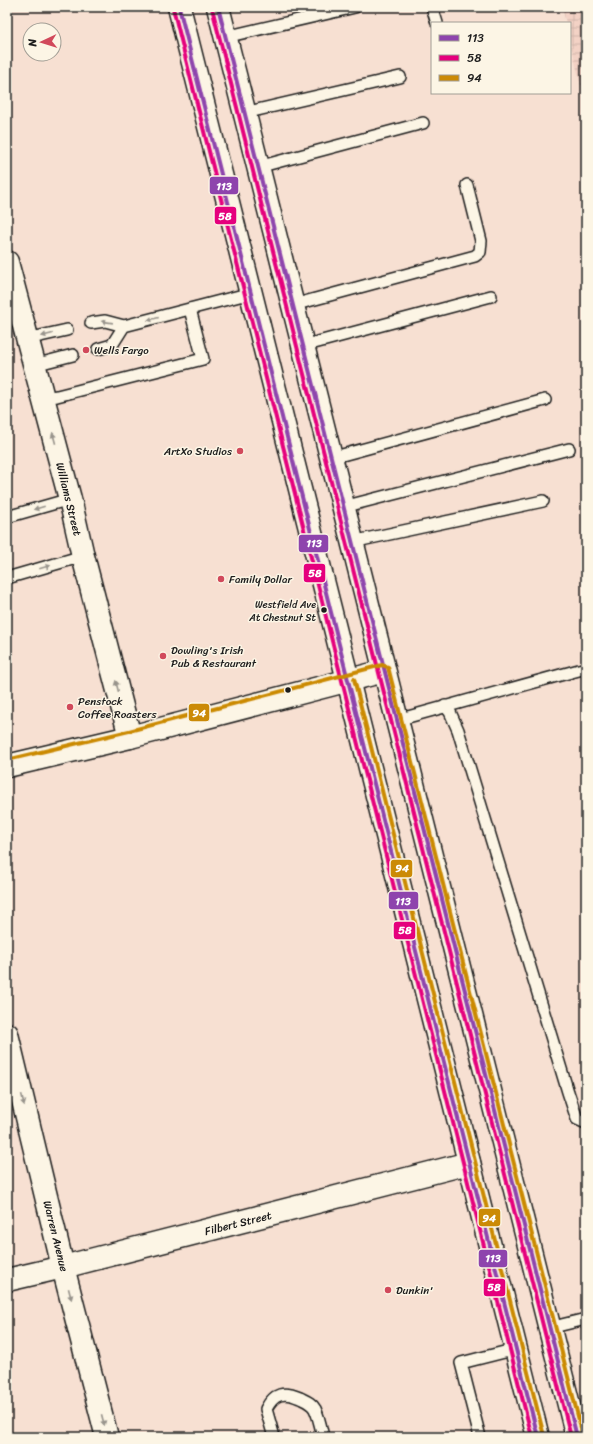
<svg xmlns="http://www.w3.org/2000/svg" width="593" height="1444" viewBox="0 0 593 1444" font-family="Sriracha,sans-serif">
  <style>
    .industrial { fill: url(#industrial-grid) }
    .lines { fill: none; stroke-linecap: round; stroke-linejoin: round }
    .lane-casing { stroke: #1c1c1c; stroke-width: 14 }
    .street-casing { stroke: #1c1c1c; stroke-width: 25 }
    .secondary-casing { stroke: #1c1c1c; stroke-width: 25 }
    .primary-casing { stroke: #1c1c1c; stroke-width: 25 }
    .lane { stroke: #fcf5e5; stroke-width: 11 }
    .street { stroke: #fcf5e5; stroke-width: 22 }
    .secondary { stroke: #fcf5e5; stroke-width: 22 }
    .primary { stroke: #fcf5e5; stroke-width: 22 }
    .bus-1-casing { stroke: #fcf5e5; stroke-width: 7 }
    .bus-2-casing { stroke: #fcf5e5; stroke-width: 7 }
    .bus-3-casing { stroke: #fcf5e5; stroke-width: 7 }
    .bus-1 { stroke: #8e44ad; stroke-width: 4 }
    .bus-2 { stroke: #e5007d; stroke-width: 4 }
    .bus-3 { stroke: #cb8a06; stroke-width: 4 }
    .oneway { fill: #97938b }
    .poi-dot { fill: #d1495b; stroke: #fcf5e5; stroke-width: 1.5 }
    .bus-dot { fill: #1c1c1c; stroke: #fcf5e5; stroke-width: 1.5 }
    .labels { text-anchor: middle; stroke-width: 3; stroke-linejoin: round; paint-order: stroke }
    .bus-label { font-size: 10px; fill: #1c1c1c; stroke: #fcf5e5; text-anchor: end }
    .poi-label { font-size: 11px; fill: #1c1c1c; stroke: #fcf5e5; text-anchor: start }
    .street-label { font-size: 11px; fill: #1c1c1c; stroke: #fcf5e5 }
    .line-badge { stroke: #fcf5e5; stroke-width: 1.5 }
    .badge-label { font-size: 11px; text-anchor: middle; font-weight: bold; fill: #fff }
  </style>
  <defs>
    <pattern id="industrial-grid" width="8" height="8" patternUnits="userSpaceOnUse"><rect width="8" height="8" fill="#f3d2c5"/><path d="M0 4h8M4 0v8" fill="none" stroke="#d0b4a9"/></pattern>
  </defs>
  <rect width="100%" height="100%" fill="#f7e0d2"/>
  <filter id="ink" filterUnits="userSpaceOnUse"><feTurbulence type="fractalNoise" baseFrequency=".025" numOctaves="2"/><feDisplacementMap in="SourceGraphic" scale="8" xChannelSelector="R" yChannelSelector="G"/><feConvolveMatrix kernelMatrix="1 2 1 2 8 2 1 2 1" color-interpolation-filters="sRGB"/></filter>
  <g filter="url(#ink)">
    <path class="industrial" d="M562,7H586V106L570,41V23H566Z"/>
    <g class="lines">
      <defs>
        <g id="lane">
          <path d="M432,7L437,23"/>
          <path d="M225,37L355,7"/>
          <path d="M244,113L400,77"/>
          <path d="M258,167L423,123"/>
          <path d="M293,305L475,256L480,252L481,241L467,185"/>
          <path d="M91,323L105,321L124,326"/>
          <path d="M27,339L67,330"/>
          <path d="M303,346L491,296"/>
          <path d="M98,349L112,345L124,326L251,293"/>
          <path d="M34,365L73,355"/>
          <path d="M43,398L57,396L203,359L190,309"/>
          <path d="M331,458L545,400"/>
          <path d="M343,507L569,449"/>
          <path d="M7,517L70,499"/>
          <path d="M352,542L543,501"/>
          <path d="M7,578L83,556"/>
          <path d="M445,706L450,712L458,730L568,1092L577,1119L586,1123"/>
          <path d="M397,720L586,668"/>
          <path d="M549,1328L586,1319"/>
          <path d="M274,1437L266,1409C274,1393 284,1391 300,1398C306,1401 312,1403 315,1409C319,1417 321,1428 323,1437"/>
          <path d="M480,1437L461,1363L516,1349"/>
        </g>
        <g id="street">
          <path d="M7,262L70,499L83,556L130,737"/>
          <path d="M7,1034L63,1267L107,1437"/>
          <path d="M7,1280L63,1267L469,1163"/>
        </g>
        <path id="secondary" d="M7,766L130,737L384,671"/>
        <g id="primary">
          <path d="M179,7L538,1437"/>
          <path d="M218,7L577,1437"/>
        </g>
      </defs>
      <use href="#lane" class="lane-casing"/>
      <use href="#street" class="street-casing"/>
      <use href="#secondary" class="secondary-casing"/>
      <use href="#primary" class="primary-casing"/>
      <use href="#lane" class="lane"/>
      <use href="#street" class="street"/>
      <use href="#secondary" class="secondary"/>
      <use href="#primary" class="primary"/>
      <defs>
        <g id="bus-1">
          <path d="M179,7L538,1437"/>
          <path d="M218,7L577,1437"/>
        </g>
        <g id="bus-2">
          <path d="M173,8L532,1437"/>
          <path d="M212,8L571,1437"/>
        </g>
        <g id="bus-3">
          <path d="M354,679L544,1436"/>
          <path d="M7,760L129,731L382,665L388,667L583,1436"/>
        </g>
      </defs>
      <use href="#bus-1" class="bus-1-casing"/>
      <use href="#bus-2" class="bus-2-casing"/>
      <use href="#bus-3" class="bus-3-casing"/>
      <use href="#bus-1" class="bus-1"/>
      <use href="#bus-2" class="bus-2"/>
      <use href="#bus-3" class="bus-3"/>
    </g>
    <defs><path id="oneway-solid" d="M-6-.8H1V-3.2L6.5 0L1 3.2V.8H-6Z"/></defs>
    <g class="oneway">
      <use href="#oneway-solid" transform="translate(153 319) rotate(166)"/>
      <use href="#oneway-solid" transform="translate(107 322) rotate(-172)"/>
      <use href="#oneway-solid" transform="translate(47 335) rotate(166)"/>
      <use href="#oneway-solid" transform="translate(54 438) rotate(-105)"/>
      <use href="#oneway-solid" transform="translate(39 508) rotate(164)"/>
      <use href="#oneway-solid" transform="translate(45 567) rotate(-16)"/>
      <use href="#oneway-solid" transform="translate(117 686) rotate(-104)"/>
      <use href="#oneway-solid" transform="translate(23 1100) rotate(76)"/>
      <use href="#oneway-solid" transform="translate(70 1294) rotate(75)"/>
      <use href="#oneway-solid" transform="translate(103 1420) rotate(75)"/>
    </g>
  </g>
  <g class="poi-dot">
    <circle cx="86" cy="350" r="4"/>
    <circle cx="240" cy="451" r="4"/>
    <circle cx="221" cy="579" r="4"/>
    <circle cx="163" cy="656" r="4"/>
    <circle cx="70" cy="707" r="4"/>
    <circle cx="388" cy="1290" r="4"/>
  </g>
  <g class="bus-dot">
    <circle cx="324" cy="610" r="3.5"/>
    <circle cx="288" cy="690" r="3.5"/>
  </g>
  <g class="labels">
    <g class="bus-label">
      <text x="316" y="608">Westfield Ave<tspan x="316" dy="13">At Chestnut St</tspan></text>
    </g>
    <g class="poi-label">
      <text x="94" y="354">Wells Fargo</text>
      <text x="232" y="455" text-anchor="end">ArtXo Studios</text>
      <text x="229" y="583">Family Dollar</text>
      <text x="171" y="654">Dowling's Irish<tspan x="171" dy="13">Pub &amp; Restaurant</tspan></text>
      <text x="78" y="705">Penstock<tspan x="78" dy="13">Coffee Roasters</tspan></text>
      <text x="396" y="1294">Dunkin'</text>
    </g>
    <g class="street-label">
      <text transform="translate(69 499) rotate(76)" y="4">Williams Street</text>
      <text transform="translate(238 1223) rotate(-14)" y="4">Filbert Street</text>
      <text transform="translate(56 1236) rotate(76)" y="4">Warren Avenue</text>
    </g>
  </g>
  <g class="line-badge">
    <rect x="209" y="176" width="30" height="19" rx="4" fill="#8e44ad"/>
    <rect x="214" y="206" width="23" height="19" rx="4" fill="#e5007d"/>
    <rect x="298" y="534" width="31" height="19" rx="4" fill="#8e44ad"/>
    <rect x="303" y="563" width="23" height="20" rx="4" fill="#e5007d"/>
    <rect x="188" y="703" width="22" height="19" rx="4" fill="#cb8a06"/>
    <rect x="390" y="859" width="23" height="19" rx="4" fill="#cb8a06"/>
    <rect x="388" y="891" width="31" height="19" rx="4" fill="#8e44ad"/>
    <rect x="393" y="921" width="23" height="19" rx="4" fill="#e5007d"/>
    <rect x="478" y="1208" width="23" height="19" rx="4" fill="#cb8a06"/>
    <rect x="478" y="1249" width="30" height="19" rx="4" fill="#8e44ad"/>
    <rect x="483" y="1278" width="23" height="19" rx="4" fill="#e5007d"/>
  </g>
  <g class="badge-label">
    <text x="224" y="190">113</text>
    <text x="225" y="220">58</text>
    <text x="314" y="547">113</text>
    <text x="315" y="577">58</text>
    <text x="199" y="717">94</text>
    <text x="402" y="872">94</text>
    <text x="403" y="905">113</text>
    <text x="405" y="934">58</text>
    <text x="489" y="1222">94</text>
    <text x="493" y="1262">113</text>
    <text x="494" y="1291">58</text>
  </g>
  <rect width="593" height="1444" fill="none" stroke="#fcf5e5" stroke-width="24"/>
  <rect x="12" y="12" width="569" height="1420" fill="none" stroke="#1c1c1c" stroke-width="1.5" filter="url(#ink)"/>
  <rect x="431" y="22" width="140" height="72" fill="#fcf5e5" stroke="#a29e95"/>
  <rect x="439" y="35" width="20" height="6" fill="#8e44ad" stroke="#a29e95"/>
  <text x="467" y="42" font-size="12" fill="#1c1c1c">113</text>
  <rect x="439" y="55" width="20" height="6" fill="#e5007d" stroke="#a29e95"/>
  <text x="467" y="62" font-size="12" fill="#1c1c1c">58</text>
  <rect x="439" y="75" width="20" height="6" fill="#cb8a06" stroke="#a29e95"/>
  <text x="467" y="82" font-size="12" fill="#1c1c1c">94</text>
  <g transform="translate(42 42) rotate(266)"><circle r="19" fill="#fcf5e5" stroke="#a29e95"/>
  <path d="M0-3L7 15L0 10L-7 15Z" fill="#d1495b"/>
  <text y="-6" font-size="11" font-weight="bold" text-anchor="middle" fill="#1c1c1c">N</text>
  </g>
</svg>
